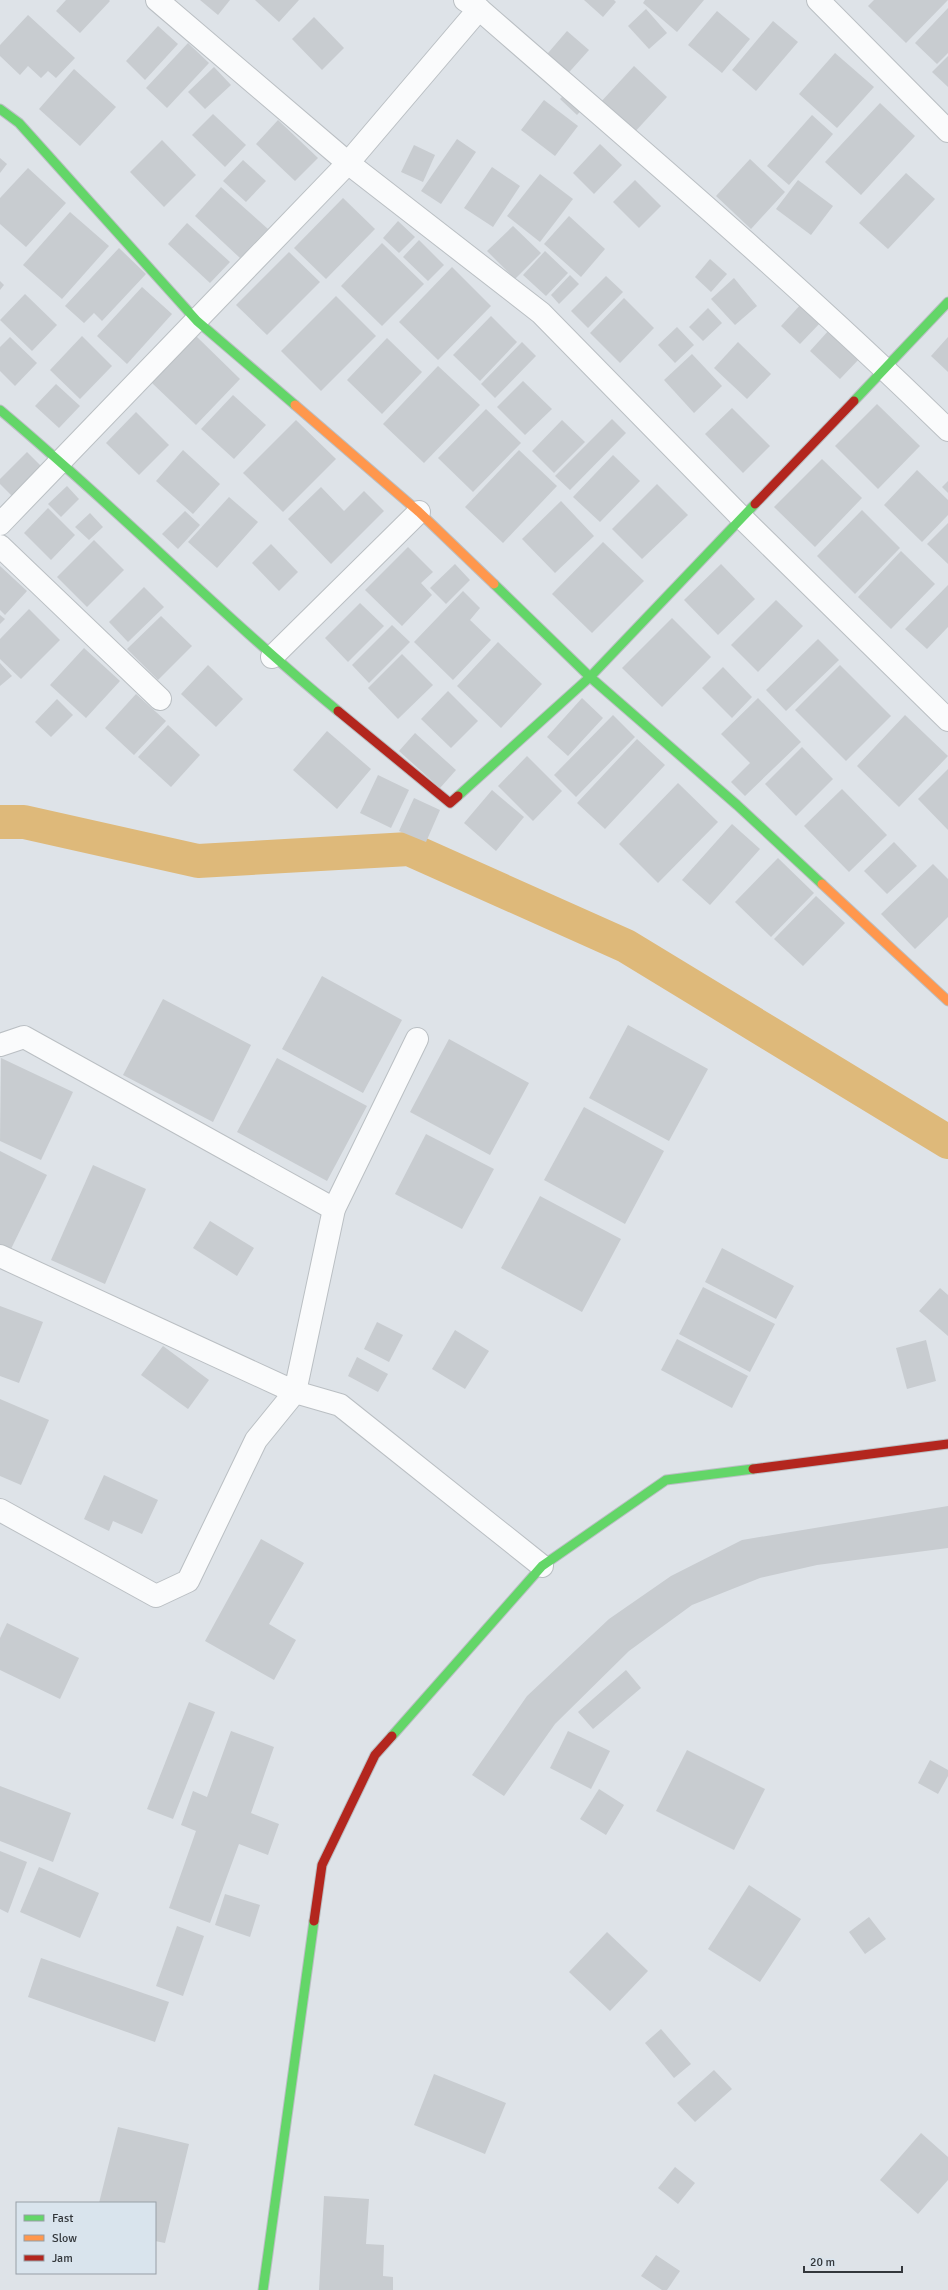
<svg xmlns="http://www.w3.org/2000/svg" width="948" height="2290" viewBox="0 0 948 2290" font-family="Signika,sans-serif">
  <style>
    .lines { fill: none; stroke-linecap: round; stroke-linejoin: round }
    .canal { stroke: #deb97a; stroke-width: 34 }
    .building { fill: #c8ccd0 }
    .street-casing { stroke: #babfc3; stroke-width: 24 }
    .fast-casing { stroke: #babfc3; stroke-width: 11 }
    .slow-casing { stroke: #babfc3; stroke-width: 11 }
    .jam-casing { stroke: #babfc3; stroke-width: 11 }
    .street { stroke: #fafbfc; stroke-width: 22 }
    .fast { stroke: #63d668; stroke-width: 9 }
    .slow { stroke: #ff974d; stroke-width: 9 }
    .jam { stroke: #b3261e; stroke-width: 9 }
  </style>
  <rect width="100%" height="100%" fill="#dee3e8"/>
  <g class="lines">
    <path class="canal" d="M0,822H24L198,861L409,849L626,946L948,1142"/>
  </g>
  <g class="building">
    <path d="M66,0H109L110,1L80,33L56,11Z"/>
    <path d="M200,0H230L218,15Z"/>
    <path d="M255,0H299L279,22Z"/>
    <path d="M584,0H614L616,2L603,17Z"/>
    <path d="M645,0H704L677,32L643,3Z"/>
    <path d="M874,0H948L906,43L868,6Z"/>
    <path d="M948,8V53L937,64L915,43Z"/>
    <path d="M646,9L667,33L649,49L628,26Z"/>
    <path d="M717,11L750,39L722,73L688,45Z"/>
    <path d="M28,15L75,58L56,78L48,71L41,78L28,66L20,75L0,56V45Z"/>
    <path d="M314,17L344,48L322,70L292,39Z"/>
    <path d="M773,21L798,42L756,91L732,70Z"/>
    <path d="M158,26L178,44L145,80L126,61Z"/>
    <path d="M567,31L589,50L563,79L542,60Z"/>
    <path d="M188,43L209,63L167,108L146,88Z"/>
    <path d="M835,53L874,87L837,128L799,94Z"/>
    <path d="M948,56V87L932,72Z"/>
    <path d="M634,66L667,97L632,135L599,104Z"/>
    <path d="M214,67L231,85L205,109L188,92Z"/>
    <path d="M74,69L116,107L80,146L39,109Z"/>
    <path d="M569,90L586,105L577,115L560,99Z"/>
    <path d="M544,100L578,126L555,156L521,130Z"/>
    <path d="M880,103L915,136L861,195L825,162Z"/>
    <path d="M213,114L246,145L225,167L192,135Z"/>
    <path d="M812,115L833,134L789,185L767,166Z"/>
    <path d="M278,120L318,158L295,181L256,144Z"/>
    <path d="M457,139L476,152L441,204L421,191Z"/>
    <path d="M162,140L196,175L164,207L130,172Z"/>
    <path d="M600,144L622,165L594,194L573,173Z"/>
    <path d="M414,145L435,155L423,182L401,172Z"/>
    <path d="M0,158L7,164L0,173Z"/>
    <path d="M750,159L785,192L751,229L716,196Z"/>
    <path d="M243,160L266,181L246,202L223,181Z"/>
    <path d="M492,167L520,186L493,227L464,208Z"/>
    <path d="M28,168L66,203L26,247L0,224V198Z"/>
    <path d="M906,173L935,199L888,249L859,223Z"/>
    <path d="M540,174L573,199L540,242L507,216Z"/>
    <path d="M635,180L661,206L639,228L613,202Z"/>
    <path d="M798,180L833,206L811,235L776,209Z"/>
    <path d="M221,187L268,229L240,258L195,216Z"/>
    <path d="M343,198L375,229L326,279L294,248Z"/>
    <path d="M70,212L109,246L62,299L23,265Z"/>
    <path d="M569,216L605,249L581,277L544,244Z"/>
    <path d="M398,221L415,237L399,253L383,238Z"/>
    <path d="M187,223L230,262L210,283L168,244Z"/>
    <path d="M513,226L541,253L515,279L487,251Z"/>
    <path d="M419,240L444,265L428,281L403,257Z"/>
    <path d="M382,243L424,284L382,326L341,286Z"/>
    <path d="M119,248L146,274L102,321L94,313L84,323L65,306Z"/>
    <path d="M545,251L568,273L546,296L523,275Z"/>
    <path d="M289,252L320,282L267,335L236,305Z"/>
    <path d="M710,259L727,274L711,292L695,277Z"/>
    <path d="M452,267L491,306L438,360L399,322Z"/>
    <path d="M570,275L579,284L559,304L551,295Z"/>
    <path d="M606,276L623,292L588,328L571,311Z"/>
    <path d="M734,278L757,306L735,325L711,299Z"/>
    <path d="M0,281L4,285L0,290Z"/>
    <path d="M142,287L172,314L127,364L97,336Z"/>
    <path d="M25,294L57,325L32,351L0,320Z"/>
    <path d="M336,296L376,336L321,391L281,351Z"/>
    <path d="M624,298L654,328L620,363L590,333Z"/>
    <path d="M802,303L821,322L800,344L781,326Z"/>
    <path d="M708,308L722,323L703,341L689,327Z"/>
    <path d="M491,316L517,342L480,381L453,355Z"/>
    <path d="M677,327L694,345L675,363L658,345Z"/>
    <path d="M830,329L860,358L840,379L810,351Z"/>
    <path d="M82,336L112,366L80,399L50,370Z"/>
    <path d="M196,336L240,379L196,425L151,382Z"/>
    <path d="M10,337L37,363L15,386L0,371V347Z"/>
    <path d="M948,337V372L931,356Z"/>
    <path d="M387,338L422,372L382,414L347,380Z"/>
    <path d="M522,342L536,356L495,398L481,384Z"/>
    <path d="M738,342L771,374L747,399L714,368Z"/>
    <path d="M692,354L722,386L694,413L664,380Z"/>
    <path d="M438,366L480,405L424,463L383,424Z"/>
    <path d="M523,381L552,409L525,435L497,407Z"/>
    <path d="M56,384L80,406L59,428L35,406Z"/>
    <path d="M233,395L266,425L234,459L201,429Z"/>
    <path d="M877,404L920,446L878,489L835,446Z"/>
    <path d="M732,408L770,446L743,473L705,434Z"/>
    <path d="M486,409L521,443L473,492L438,458Z"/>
    <path d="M136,412L169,445L139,475L106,443Z"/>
    <path d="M612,419L626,433L570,490L555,476Z"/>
    <path d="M296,420L336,459L283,512L243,473Z"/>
    <path d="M562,420L585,442L554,473L532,451Z"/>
    <path d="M183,450L220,484L193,514L156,481Z"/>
    <path d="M519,450L557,486L503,543L465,507Z"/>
    <path d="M27,452L41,466L12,496L0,484V479Z"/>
    <path d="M613,455L640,481L600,522L573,497Z"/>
    <path d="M822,459L862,498L815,547L774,507Z"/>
    <path d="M917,470L948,500V515L922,542L884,505Z"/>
    <path d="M948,481V493L942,487Z"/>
    <path d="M657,484L688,515L642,559L612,529Z"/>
    <path d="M67,486L79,499L61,517L48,504Z"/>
    <path d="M321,487L344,511L364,491L384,511L331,564L288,519Z"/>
    <path d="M229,497L258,522L217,568L188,542Z"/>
    <path d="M561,501L594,536L555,573L522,539Z"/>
    <path d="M48,508L75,535L51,560L24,533Z"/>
    <path d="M862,510L900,548L855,594L817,556Z"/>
    <path d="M185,511L200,525L178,549L162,534Z"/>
    <path d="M90,513L103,527L89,540L75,527Z"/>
    <path d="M948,523V564L927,544Z"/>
    <path d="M94,540L124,570L87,607L57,577Z"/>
    <path d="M603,542L644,581L592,633L552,594Z"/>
    <path d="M271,544L298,572L279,591L252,563Z"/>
    <path d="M408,547L433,572L421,583L432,595L402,626L365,590Z"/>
    <path d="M901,551L935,584L891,629L858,597Z"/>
    <path d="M455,564L470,580L446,604L430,588Z"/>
    <path d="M721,564L755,599L718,635L684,600Z"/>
    <path d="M0,566L27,591L5,615L0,610Z"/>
    <path d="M948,585V627L927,649L905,629Z"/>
    <path d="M144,587L164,607L128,642L109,622Z"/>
    <path d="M463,591L480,608L470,620L491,640L453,680L414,642Z"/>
    <path d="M776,600L803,626L758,672L731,645Z"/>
    <path d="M360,603L384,626L348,662L325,638Z"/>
    <path d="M29,609L60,640L21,679L0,659V639Z"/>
    <path d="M0,615L5,619L0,624Z"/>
    <path d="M161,616L192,646L158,680L127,649Z"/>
    <path d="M672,618L711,657L662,707L622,668Z"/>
    <path d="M392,625L410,642L369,683L352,665Z"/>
    <path d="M818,639L839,660L786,711L766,690Z"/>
    <path d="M498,642L542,684L501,728L457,686Z"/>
    <path d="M84,648L120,681L86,718L50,685Z"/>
    <path d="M402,654L433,685L398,719L368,688Z"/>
    <path d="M0,663L12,676L0,686Z"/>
    <path d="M208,665L243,699L216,727L181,694Z"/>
    <path d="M840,665L891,716L846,761L795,710Z"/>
    <path d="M723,667L752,697L732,718L702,688Z"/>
    <path d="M448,691L478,721L451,748L421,719Z"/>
    <path d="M136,694L166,721L134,755L105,728Z"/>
    <path d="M582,698L603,718L568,756L547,737Z"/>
    <path d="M758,698L801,742L745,796L731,782L750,763L721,734Z"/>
    <path d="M57,699L73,715L51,737L35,722Z"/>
    <path d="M613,715L635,737L576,797L554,775Z"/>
    <path d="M905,715L948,756L899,807L857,766Z"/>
    <path d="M168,725L200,755L171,787L138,757Z"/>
    <path d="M327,731L371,769L337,809L293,770Z"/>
    <path d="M415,733L456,770L440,788L399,751Z"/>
    <path d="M637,739L665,765L605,829L577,803Z"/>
    <path d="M802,747L833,779L796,816L765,784Z"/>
    <path d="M527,756L562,791L533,821L498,786Z"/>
    <path d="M948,769V830L918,799Z"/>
    <path d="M378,775L409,790L391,828L360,813Z"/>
    <path d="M678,783L718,822L658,883L619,844Z"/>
    <path d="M842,789L887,835L849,872L804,826Z"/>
    <path d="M492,790L524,817L496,851L464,823Z"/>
    <path d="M414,798L440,810L426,842L399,831Z"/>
    <path d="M732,824L760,849L710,905L682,880Z"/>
    <path d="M894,842L917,866L887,894L864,871Z"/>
    <path d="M778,858L814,893L771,937L735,902Z"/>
    <path d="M933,864L948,879V917L915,949L881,914Z"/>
    <path d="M816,896L845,923L803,966L774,939Z"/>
    <path d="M322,976L402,1020L363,1093L282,1049Z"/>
    <path d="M163,999L251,1045L213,1122L123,1075Z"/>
    <path d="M628,1025L708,1069L669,1141L589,1098Z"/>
    <path d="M449,1039L529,1083L490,1155L410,1112Z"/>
    <path d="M1,1058L73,1092L41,1160L0,1141Z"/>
    <path d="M277,1058L367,1106L327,1181L237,1132Z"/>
    <path d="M584,1107L664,1151L625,1224L544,1180Z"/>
    <path d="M426,1134L494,1169L462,1229L395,1194Z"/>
    <path d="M0,1151L47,1175L10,1251L0,1246Z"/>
    <path d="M93,1165L146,1189L105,1284L51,1260Z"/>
    <path d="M540,1196L621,1239L582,1312L501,1268Z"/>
    <path d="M210,1221L254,1248L237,1276L193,1248Z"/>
    <path d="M722,1248L794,1286L776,1319L705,1282Z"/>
    <path d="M703,1287L775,1324L750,1372L679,1334Z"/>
    <path d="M940,1288L948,1295V1336L919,1311Z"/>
    <path d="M0,1306L43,1322L19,1383L0,1376Z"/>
    <path d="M377,1322L403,1335L389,1362L364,1349Z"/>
    <path d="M455,1330L489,1351L465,1389L432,1369Z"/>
    <path d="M677,1339L748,1376L732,1408L661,1370Z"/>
    <path d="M926,1340L936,1381L907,1389L896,1348Z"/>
    <path d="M163,1346L209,1380L188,1409L141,1375Z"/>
    <path d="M357,1357L388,1374L378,1392L348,1376Z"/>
    <path d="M0,1399L49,1420L21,1485L0,1476Z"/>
    <path d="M104,1475L158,1500L142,1534L113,1521L109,1531L84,1519Z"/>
    <path d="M948,1506V1548L817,1565L760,1578L692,1605L629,1651L555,1724L504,1796L472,1775L527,1696L609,1619L671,1576L742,1540Z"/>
    <path d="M261,1539L304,1563L269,1624L296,1640L274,1680L205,1641Z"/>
    <path d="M7,1623L79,1658L60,1699L0,1670V1638Z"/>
    <path d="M626,1670L641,1688L593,1729L578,1712Z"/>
    <path d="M189,1702L215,1712L173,1819L147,1809Z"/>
    <path d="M231,1731L274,1747L251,1813L279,1824L268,1855L239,1844L210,1923L169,1908L196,1831L181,1825L193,1791L207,1797Z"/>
    <path d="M568,1731L610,1751L591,1789L550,1768Z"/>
    <path d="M687,1750L765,1789L734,1850L656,1811Z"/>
    <path d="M930,1760L948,1770V1776L938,1794L918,1783Z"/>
    <path d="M0,1786L71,1813L53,1862L0,1841Z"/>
    <path d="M599,1789L624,1805L606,1835L580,1819Z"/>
    <path d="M0,1851L27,1862L8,1913L0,1909Z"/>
    <path d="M39,1867L99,1893L80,1938L20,1912Z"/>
    <path d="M749,1885L801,1919L760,1982L708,1949Z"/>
    <path d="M225,1894L260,1905L250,1937L215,1925Z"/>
    <path d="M869,1917L886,1939L865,1954L849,1932Z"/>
    <path d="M177,1926L204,1936L183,1996L156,1986Z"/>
    <path d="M607,1932L648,1971L610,2011L569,1972Z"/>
    <path d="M41,1958L169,2002L155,2042L28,1997Z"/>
    <path d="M661,2029L691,2064L674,2078L645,2043Z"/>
    <path d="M714,2070L732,2089L695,2122L677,2103Z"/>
    <path d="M434,2074L506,2103L485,2154L414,2125Z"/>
    <path d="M118,2127L189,2144L165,2243L155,2241V2203H99Z"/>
    <path d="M921,2133L948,2157V2180L918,2214L880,2180Z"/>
    <path d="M675,2167L695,2183L678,2204L658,2188Z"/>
    <path d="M324,2196L369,2199L366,2244L384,2245L383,2276L393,2277V2290H319Z"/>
    <path d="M656,2255L680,2271L667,2290H662L641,2276Z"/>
  </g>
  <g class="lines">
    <defs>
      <g id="street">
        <path d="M157,0L348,163L541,313L741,517L948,720"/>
        <path d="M465,0L479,9C637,147 798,283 948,430"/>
        <path d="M818,0L948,131"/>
        <path d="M0,524L348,163L479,9"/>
        <path d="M0,546L160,699"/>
        <path d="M272,657L419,512"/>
        <path d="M0,1045L24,1037L334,1209"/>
        <path d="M0,1256L295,1392L334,1209L417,1039"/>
        <path d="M0,1510L156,1596L188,1581L256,1440L295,1392L340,1405L542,1566"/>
      </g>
      <g id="fast">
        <path d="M0,109L19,123L197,321L295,405"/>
        <path d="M854,401L948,302"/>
        <path d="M0,410C116,507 221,615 338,711"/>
        <path d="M494,584L590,677L737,805L822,884"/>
        <path d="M458,796L590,677L755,504"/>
        <path d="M392,1736L542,1566L666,1480L753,1469"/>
        <path d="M263,2290L314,1921"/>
      </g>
      <g id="slow">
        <path d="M295,405L419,512L494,584"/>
        <path d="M822,884L948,1001"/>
      </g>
      <g id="jam">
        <path d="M755,504L854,401"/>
        <path d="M338,711L450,803L458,796"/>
        <path d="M753,1469L948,1444"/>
        <path d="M314,1921L322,1865L375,1755L392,1736"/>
      </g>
    </defs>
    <use href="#street" class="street-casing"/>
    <use href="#fast" class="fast-casing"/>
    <use href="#slow" class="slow-casing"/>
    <use href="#jam" class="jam-casing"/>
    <use href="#street" class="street"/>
    <use href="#fast" class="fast"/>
    <use href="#slow" class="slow"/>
    <use href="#jam" class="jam"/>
  </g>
  <rect x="16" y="2202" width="140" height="72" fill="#d9e4ed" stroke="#979fa6"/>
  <rect x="24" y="2215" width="20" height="6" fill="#63d668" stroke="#979fa6"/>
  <text x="52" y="2222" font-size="12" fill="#33373b">Fast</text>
  <rect x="24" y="2235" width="20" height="6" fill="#ff974d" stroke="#979fa6"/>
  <text x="52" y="2242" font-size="12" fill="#33373b">Slow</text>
  <rect x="24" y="2255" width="20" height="6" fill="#b3261e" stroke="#979fa6"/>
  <text x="52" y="2262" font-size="12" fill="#33373b">Jam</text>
  <path d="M804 2266v6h98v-6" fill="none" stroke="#33373b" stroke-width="2"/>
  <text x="810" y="2266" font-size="12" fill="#33373b" stroke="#d9e4ed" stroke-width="3" paint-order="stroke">20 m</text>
</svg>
